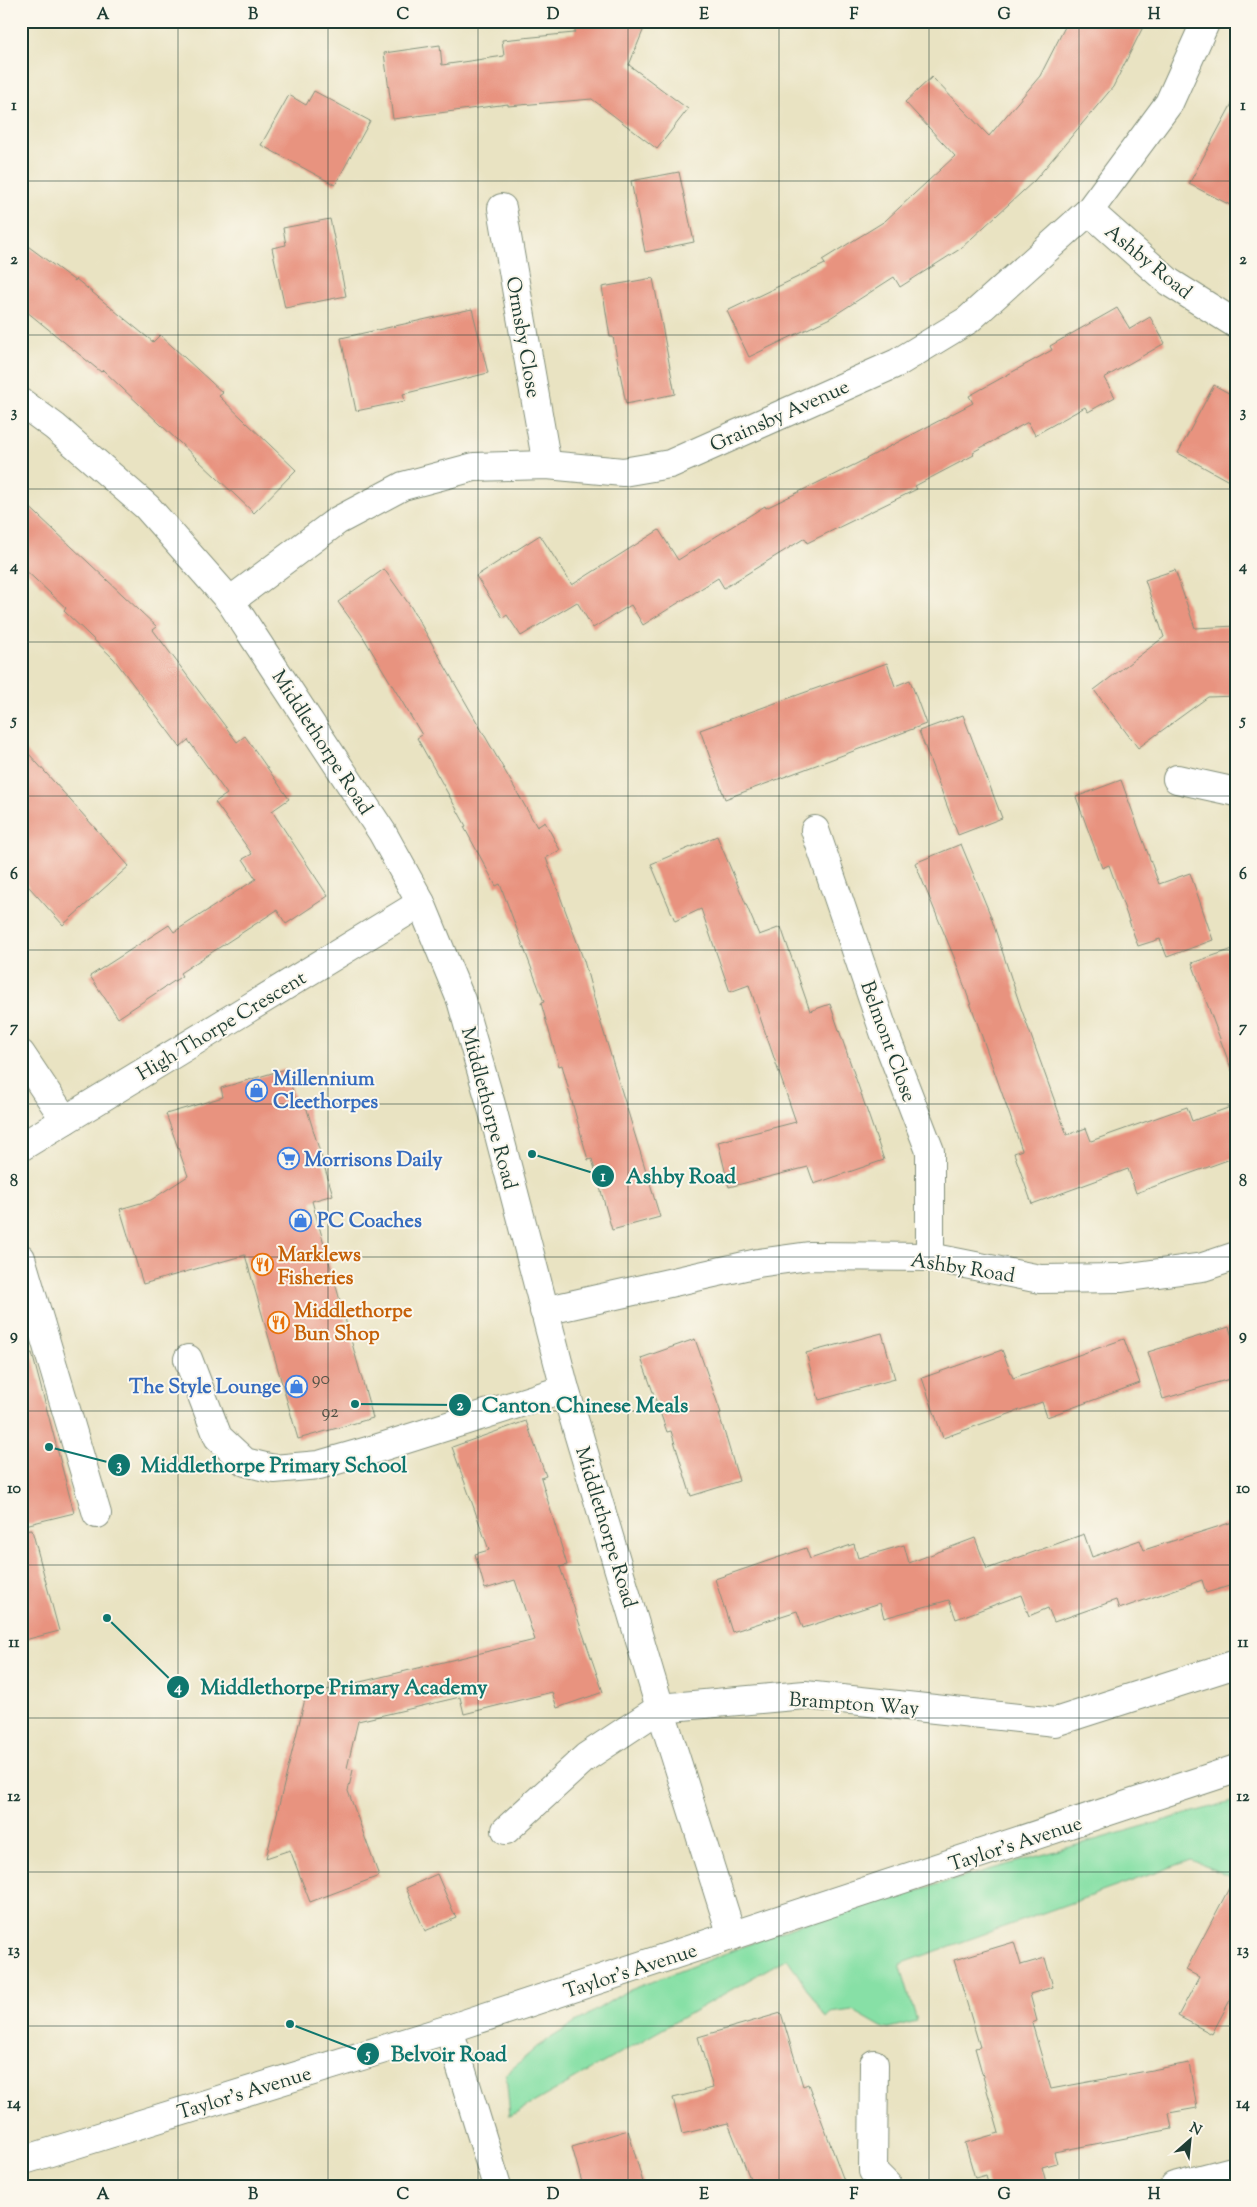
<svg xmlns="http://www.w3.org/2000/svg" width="1257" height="2207" viewBox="0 0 1257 2207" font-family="'Sorts Mill Goudy',serif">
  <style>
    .green { fill: #87e0a6; stroke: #538e6d }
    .building { fill: #e8937f }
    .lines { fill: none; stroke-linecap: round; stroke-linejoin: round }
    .minor-casing { stroke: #84907b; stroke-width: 30 }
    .major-casing { stroke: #84907b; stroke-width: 30 }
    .minor { stroke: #fff; stroke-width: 28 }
    .major { stroke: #fff; stroke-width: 28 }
    .grid { fill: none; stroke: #1f3d34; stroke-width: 1; stroke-opacity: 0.55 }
    .labels { text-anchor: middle; stroke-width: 4; stroke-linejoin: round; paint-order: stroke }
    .number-label { font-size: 18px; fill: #515247 }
    .street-label { font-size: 20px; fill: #1f3d34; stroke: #fbf7ec }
    .shop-label { font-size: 20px; font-weight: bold; fill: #366cbe; stroke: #fbf7ec; text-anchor: start }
    .food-label { font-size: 20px; font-weight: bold; fill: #c56008; stroke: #fbf7ec; text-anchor: start }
    .leader { fill: none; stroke: #0f766e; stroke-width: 2 }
    .callout-dot { fill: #0f766e; stroke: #fbf7ec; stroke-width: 2 }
    .mark-label { font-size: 15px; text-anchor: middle; font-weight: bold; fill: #fff }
    .callout-label { font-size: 21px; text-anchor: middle; font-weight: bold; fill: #0f766e; stroke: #fbf7ec; stroke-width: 4; stroke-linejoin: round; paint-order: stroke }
    .neatline { fill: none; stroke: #1f3d34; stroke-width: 2 }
    .grid-label { font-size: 16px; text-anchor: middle; font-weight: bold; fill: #1f3d34 }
  </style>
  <rect width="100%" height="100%" fill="#fbf7ec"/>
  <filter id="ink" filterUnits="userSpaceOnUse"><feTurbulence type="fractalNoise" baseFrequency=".02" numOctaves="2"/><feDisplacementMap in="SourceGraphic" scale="10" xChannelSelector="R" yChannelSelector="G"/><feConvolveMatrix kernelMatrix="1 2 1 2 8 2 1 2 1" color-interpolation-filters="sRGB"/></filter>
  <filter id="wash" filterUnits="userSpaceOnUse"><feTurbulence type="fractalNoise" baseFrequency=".0096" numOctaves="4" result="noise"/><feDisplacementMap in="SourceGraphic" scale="20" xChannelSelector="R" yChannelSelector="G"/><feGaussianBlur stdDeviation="1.12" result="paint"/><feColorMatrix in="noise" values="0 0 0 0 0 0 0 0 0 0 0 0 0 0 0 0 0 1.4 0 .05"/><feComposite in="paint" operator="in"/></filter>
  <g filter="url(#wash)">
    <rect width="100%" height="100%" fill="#e9e3c2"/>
    <path class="green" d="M1236,1800V1879L1191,1860L900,1964L917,2021L885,2029L852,2010L831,2013L826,2018L787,1958L510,2116L506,2074L538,2046L625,1992L812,1920Z"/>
    <g id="blocks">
      <g class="building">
        <path d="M579,21H647L629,65L688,109L657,149L592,99L508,106V104L393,119L384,53L440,45L442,65L504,56L502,40L574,33Z"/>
        <path d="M1068,21H1146L1113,87L1034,181L960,249L900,287L894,277L830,318L749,357L727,311L825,264L822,260L885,221L955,156L905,102L932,77L989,136L1040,76Z"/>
        <path d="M314,91L370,121L335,185L261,145L289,95L306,105Z"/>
        <path d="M1236,96V208L1189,184Z"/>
        <path d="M679,172L694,242L645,252L631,181Z"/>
        <path d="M330,219L346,296L285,308L272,248L286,245L283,228Z"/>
        <path d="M21,241L75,281L76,279L153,342L160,335L223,393L219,396L296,470L254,513L103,370L101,372L21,307Z"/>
        <path d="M653,278L675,394L626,404L613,337H610L602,287Z"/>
        <path d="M1117,308L1130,329L1150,317L1165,343L1104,378L1115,397L1088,412L1085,407L1035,435L1028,422L973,452L974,455L915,486L917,489L807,543L805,538L724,588L718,578L643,625L631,605L593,628L577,602L521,636L507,615L503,618L476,576L540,535L572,585L659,530L678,560L765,506L766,508L856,464L973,403L969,396L1052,350L1050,346Z"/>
        <path d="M472,309L488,373L403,394L405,401L356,411L341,338Z"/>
        <path d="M1214,385L1236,397V485L1178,453Z"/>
        <path d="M21,499L157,627L153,630L237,742L245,736L289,799L272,811L328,896L286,924L277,910L180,973L182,976L118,1018L90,976L169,925L174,932L256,879L243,859L252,854L215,802L227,794L188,740L180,747L114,659L64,611L66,608L21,566Z"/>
        <path d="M384,569L411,607L537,827L545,822L560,850L546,858L584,961L600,1020L660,1217L612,1230L592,1159L588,1160L562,1065L559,1066L541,1003L544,1002L500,884L496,886L464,827L466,826L417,738L422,735L362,635L338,602Z"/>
        <path d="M1175,570L1195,628L1236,626V696L1208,697L1138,748L1094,690L1164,637L1145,580Z"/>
        <path d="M887,663L895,686L910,680L926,724L725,799L700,730Z"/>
        <path d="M963,715L1002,818L958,835L919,731Z"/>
        <path d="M21,745L129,866L63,925L21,878Z"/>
        <path d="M1121,780L1159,884L1190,873L1213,940L1167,957L1160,939L1138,946L1109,865L1102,868L1076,797Z"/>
        <path d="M717,836L759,935L781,927L810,1011L830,1004L884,1160L814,1184L808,1167L729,1187L718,1142L796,1122L749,985L730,992L701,909L675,921L651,864Z"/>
        <path d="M961,844L990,914L1021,1008L1067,1135L1086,1128L1091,1141L1187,1107L1192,1121L1236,1105V1157L1136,1193L1128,1169L1032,1204L1014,1153L1022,1150L954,957L915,863Z"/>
        <path d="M1236,948V1070L1232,1071L1192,963Z"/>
        <path d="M286,1069L297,1105L305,1103L333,1195L312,1201L373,1418L298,1439L245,1255L143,1284L120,1209L151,1200L188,1176L166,1114L223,1097L221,1088Z"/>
        <path d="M1229,1327L1236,1349V1377L1163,1399L1148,1352Z"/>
        <path d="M882,1333L895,1379L819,1400L806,1353Z"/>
        <path d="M695,1339L721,1413L719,1414L739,1481L691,1496L671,1431L667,1432L641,1358Z"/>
        <path d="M1124,1339L1140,1383L1047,1417L1042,1402L943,1438L922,1378L1002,1350L1013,1378Z"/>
        <path d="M32,1353L74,1513L21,1526V1354Z"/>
        <path d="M526,1421L546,1476L541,1478L567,1565L560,1567L603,1692L557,1708L552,1692L464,1714L460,1697L358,1721L347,1768L353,1770L348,1791L379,1876L310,1902L290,1850L266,1858L306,1695L535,1640L515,1580L485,1589L475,1554L489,1550L452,1447Z"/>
        <path d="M1236,1521V1584L1206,1593L1202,1580L1119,1609L1116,1600L1054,1622L1048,1608L1029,1616L1021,1595L956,1619L949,1600L884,1618L880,1603L803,1628L797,1611L732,1632L715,1579L806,1548L810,1559L854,1544L858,1558L904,1545L909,1563L975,1538L987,1569L1084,1534L1092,1557L1140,1540L1144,1550Z"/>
        <path d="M32,1530L59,1631L21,1641V1531Z"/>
        <path d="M437,1874L456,1918L425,1931L406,1888Z"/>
        <path d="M1236,1875V1989L1212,2034L1178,2016L1199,1977L1186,1970Z"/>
        <path d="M1014,1942L1021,1965L1045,1958L1053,1987L1030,1994L1037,2021L1032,2023L1051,2089L1189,2063L1197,2108L1169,2113L1172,2129L1054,2152L1057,2163L1042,2167L1047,2186H989L986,2175L975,2178L965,2143L999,2133L975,2048L980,2047L954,1960Z"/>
        <path d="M781,2013L803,2086L808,2084L846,2186H753L728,2123L682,2134L673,2098L713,2088L698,2037Z"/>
        <path d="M628,2130L644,2186H583L572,2147Z"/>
      </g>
    </g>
  </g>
  <g filter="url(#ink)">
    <use href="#blocks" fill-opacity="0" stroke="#84907b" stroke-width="1"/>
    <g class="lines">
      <defs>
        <g id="minor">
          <path d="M502,208L547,465"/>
          <path d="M1089,211L1169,282L1236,324"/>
          <path d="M21,402L55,427L147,507L230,601L382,832L421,903L461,1000L492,1108L565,1389L660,1708L732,1936"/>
          <path d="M230,601L337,521L403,486L474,467L547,465L623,472L670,464L897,363L968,320L1089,211L1169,103L1206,21"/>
          <path d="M1177,779L1236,792"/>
          <path d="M815,830L884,1032L930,1151V1257"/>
          <path d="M21,1054L65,1120"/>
          <path d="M21,1147L421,903"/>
          <path d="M21,1258L97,1514"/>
          <path d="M544,1311L758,1263L809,1256L930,1257L1040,1279L1122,1278L1203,1267L1236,1256"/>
          <path d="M188,1359L218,1437L245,1462L274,1469L319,1465L375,1449L565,1389"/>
          <path d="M506,1830L586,1757L660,1708L805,1695L1055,1722L1236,1664"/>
          <path d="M449,2029L497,2186"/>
          <path d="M874,2064L873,2171L888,2186"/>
          <path d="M1174,2186L1236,2170"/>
        </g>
        <path id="major" d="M21,2161L449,2029L1236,1769"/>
      </defs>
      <use href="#minor" class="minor-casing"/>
      <use href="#major" class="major-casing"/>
      <use href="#minor" class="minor"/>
      <use href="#major" class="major"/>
    </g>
  </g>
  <path class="grid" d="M178,21V2186M328,21V2186M478,21V2186M628,21V2186M779,21V2186M929,21V2186M1079,21V2186M21,181H1236M21,335H1236M21,489H1236M21,642H1236M21,796H1236M21,950H1236M21,1104H1236M21,1257H1236M21,1411H1236M21,1565H1236M21,1718H1236M21,1872H1236M21,2026H1236"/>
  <defs>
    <symbol id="shop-ring" viewBox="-11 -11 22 22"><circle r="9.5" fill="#fbf7ec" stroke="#3f7fe0" stroke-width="1.5"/><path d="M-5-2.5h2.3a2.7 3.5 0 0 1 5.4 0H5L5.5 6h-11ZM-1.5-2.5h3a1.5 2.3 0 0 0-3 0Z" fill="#3f7fe0"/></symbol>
    <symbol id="supermarket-ring" viewBox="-11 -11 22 22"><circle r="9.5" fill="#fbf7ec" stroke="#3f7fe0" stroke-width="1.5"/><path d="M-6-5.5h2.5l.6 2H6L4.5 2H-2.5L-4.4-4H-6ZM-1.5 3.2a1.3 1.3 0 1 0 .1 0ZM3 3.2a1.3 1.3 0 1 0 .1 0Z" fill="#3f7fe0"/></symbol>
    <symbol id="restaurant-ring" viewBox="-11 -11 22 22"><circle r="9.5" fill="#fbf7ec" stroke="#e8710a" stroke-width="1.5"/><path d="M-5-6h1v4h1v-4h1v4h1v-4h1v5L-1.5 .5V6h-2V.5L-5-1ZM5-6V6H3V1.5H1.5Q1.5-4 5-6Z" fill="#e8710a"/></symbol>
  </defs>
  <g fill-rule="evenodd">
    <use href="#shop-ring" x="244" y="1078" width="25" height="25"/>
    <use href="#supermarket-ring" x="276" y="1146" width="25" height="25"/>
    <use href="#shop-ring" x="288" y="1208" width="25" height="25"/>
    <use href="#restaurant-ring" x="250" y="1252" width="25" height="25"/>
    <use href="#restaurant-ring" x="266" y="1310" width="25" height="25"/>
    <use href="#shop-ring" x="284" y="1374" width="25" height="25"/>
  </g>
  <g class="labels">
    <g class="number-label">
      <text x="321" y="1384">90</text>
      <text x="330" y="1417">92</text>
    </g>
    <g class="street-label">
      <text transform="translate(1149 261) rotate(39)" y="7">Ashby Road</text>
      <text transform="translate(524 337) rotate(80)" y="7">Ormsby Close</text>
      <text transform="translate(779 415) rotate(-24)" y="7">Grainsby Avenue</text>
      <text transform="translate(323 742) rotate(57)" y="7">Middlethorpe Road</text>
      <text transform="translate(221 1025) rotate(-31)" y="7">High Thorpe Crescent</text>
      <text transform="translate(889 1041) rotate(70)" y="7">Belmont Close</text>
      <text transform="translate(490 1108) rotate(75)" y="7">Middlethorpe Road</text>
      <text transform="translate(963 1267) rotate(9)" y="7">Ashby Road</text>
      <text transform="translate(607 1527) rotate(73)" y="7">Middlethorpe Road</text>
      <text transform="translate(854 1703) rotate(4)" y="7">Brampton Way</text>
      <text transform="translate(1015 1843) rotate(-18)" y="7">Taylor's Avenue</text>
      <text transform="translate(630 1970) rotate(-18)" y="7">Taylor's Avenue</text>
      <text transform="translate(244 2092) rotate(-17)" y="7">Taylor's Avenue</text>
    </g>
    <g class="shop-label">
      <text x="273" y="1085">Millennium<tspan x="273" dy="23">Cleethorpes</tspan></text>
      <text x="304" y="1166">Morrisons Daily</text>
      <text x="317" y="1227">PC Coaches</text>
      <text x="281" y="1393" text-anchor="end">The Style Lounge</text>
    </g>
    <g class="food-label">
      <text x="278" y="1261">Marklews<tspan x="278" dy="23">Fisheries</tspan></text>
      <text x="294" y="1317">Middlethorpe<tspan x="294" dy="23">Bun Shop</tspan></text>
    </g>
  </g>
  <path class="leader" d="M532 1154L603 1176M355 1404L460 1405M49 1447L119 1465M107 1618L178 1687M290 2024L368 2054"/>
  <g class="callout-dot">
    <circle cx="532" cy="1154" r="5"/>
    <circle cx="355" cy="1404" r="5"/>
    <circle cx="49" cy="1447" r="5"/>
    <circle cx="107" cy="1618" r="5"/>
    <circle cx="290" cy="2024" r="5"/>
    <circle cx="603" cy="1176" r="12"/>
    <circle cx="460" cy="1405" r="12"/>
    <circle cx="119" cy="1465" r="12"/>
    <circle cx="178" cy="1687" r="12"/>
    <circle cx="368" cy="2054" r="12"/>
  </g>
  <g class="mark-label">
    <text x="603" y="1181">1</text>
    <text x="460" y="1410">2</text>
    <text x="119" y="1470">3</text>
    <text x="178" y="1692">4</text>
    <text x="368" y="2059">5</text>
  </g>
  <g class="callout-label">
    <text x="681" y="1183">Ashby Road</text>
    <text x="585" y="1412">Canton Chinese Meals</text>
    <text x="274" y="1472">Middlethorpe Primary School</text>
    <text x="344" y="1694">Middlethorpe Primary Academy</text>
    <text x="449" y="2061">Belvoir Road</text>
  </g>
  <rect width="1257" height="2207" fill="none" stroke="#fbf7ec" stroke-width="55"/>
  <g transform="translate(1190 2140) rotate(27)" stroke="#fbf7ec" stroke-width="4" paint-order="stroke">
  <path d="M0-4L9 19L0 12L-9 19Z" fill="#1f3d34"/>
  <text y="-8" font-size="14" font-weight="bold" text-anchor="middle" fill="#1f3d34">N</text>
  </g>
  <rect x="28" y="28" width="1202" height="2152" class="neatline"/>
  <g class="grid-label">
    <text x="103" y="19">A</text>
    <text x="253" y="19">B</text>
    <text x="403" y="19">C</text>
    <text x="553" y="19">D</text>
    <text x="704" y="19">E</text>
    <text x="854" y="19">F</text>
    <text x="1004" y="19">G</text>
    <text x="1154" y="19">H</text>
    <text x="14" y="110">1</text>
    <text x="1243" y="110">1</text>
    <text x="14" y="264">2</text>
    <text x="1243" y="264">2</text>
    <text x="14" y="417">3</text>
    <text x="1243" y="417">3</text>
    <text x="14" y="571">4</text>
    <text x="1243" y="571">4</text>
    <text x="14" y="725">5</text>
    <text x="1243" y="725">5</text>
    <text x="14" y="879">6</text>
    <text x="1243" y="879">6</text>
    <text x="14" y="1032">7</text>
    <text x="1243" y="1032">7</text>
    <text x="14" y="1186">8</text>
    <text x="1243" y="1186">8</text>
    <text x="14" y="1340">9</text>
    <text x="1243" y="1340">9</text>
    <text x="14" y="1493">10</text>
    <text x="1243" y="1493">10</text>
    <text x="14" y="1647">11</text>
    <text x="1243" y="1647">11</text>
    <text x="14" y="1801">12</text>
    <text x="1243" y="1801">12</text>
    <text x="14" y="1955">13</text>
    <text x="1243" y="1955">13</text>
    <text x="14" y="2108">14</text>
    <text x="1243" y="2108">14</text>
    <text x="103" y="2199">A</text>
    <text x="253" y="2199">B</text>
    <text x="403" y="2199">C</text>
    <text x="553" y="2199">D</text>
    <text x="704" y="2199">E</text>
    <text x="854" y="2199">F</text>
    <text x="1004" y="2199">G</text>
    <text x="1154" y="2199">H</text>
  </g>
</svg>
